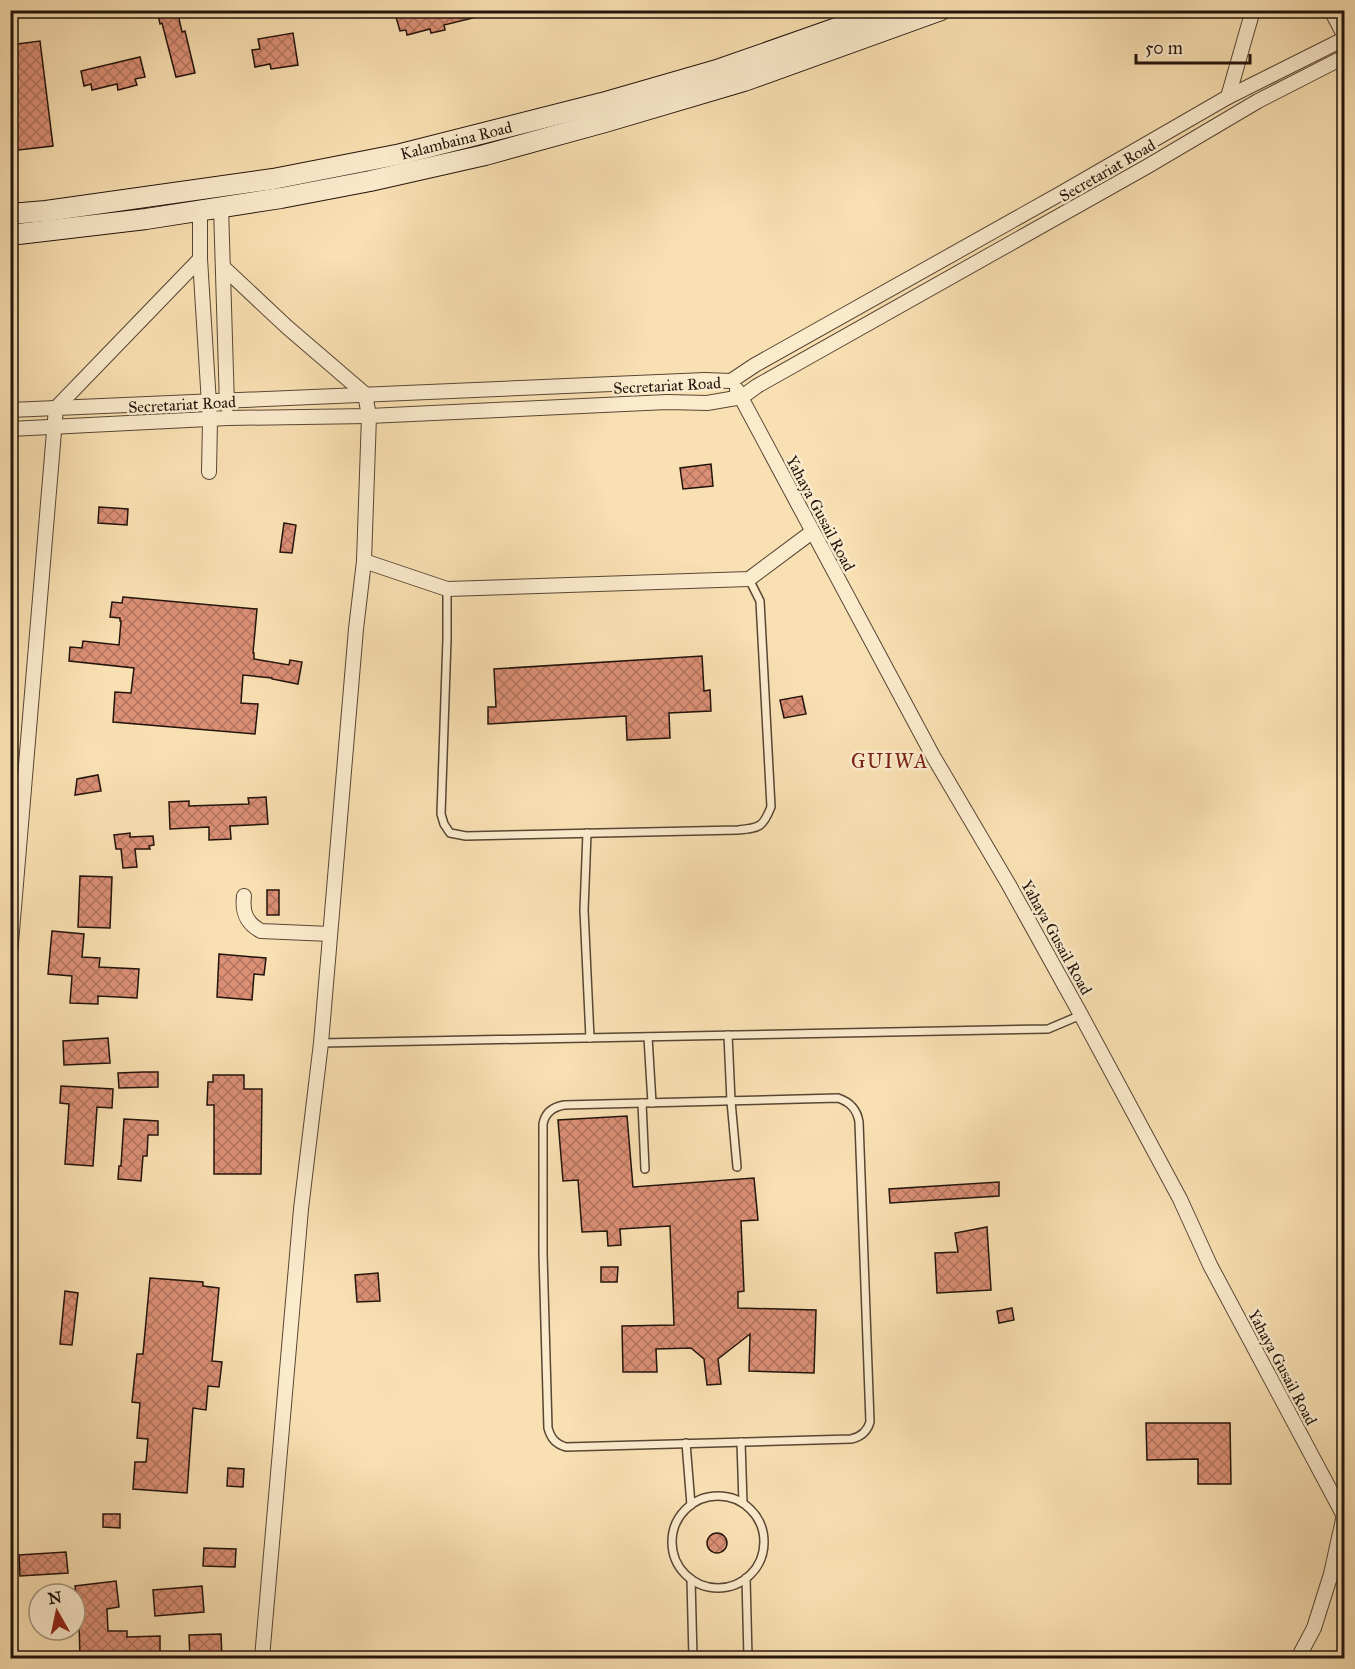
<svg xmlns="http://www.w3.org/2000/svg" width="1355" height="1669" viewBox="0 0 1355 1669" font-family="'IM FELL Great Primer',serif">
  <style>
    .building { fill: url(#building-cross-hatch); stroke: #22130b; stroke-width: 1.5 }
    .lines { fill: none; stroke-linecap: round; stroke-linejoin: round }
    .lane-casing { stroke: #584635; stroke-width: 10 }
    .street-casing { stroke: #584635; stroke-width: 16 }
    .secondary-casing { stroke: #22130b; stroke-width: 22 }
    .lane { stroke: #fbebcd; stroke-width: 7 }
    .street { stroke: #fbebcd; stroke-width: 14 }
    .secondary { stroke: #fbebcd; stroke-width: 20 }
    .labels { text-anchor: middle; stroke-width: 5; stroke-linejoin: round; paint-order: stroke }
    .street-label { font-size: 16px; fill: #22130b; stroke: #fbebcd }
    .quarter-label { font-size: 20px; letter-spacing: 1.5px; fill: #7a1f14; stroke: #fbebcd }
  </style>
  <defs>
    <pattern id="building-cross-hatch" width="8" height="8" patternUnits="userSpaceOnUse" patternTransform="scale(1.5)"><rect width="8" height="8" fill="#dc9076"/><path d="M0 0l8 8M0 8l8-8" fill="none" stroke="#b2745f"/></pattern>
  </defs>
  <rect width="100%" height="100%" fill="#f9e0b2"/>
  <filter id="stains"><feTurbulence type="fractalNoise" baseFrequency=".00333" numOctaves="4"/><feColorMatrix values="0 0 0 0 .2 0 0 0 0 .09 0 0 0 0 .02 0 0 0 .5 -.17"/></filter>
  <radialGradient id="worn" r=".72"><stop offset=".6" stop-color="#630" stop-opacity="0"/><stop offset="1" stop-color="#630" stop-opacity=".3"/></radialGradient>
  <g class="building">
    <path d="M157,10H177L182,32L185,31L195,73L176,77L162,23L160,24Z"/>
    <path d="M401,10H484L485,15L444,25L445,30L431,33L430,29L407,35L406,30L400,31L396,17L402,15Z"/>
    <path d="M293,33L298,65L271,69L270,64L255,67L252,50L260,49L258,39Z"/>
    <path d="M40,41L53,146L10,151V45Z"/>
    <path d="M140,57L145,77L135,79L137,85L118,90L117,84L92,90L91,84L84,86L81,71Z"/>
    <path d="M711,464L713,486L683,489L680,468Z"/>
    <path d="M99,507L128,509L127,525L98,523Z"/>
    <path d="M284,523L296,525L292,553L280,552Z"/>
    <path d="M123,597L257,609L253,653H254V659L289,665L290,660L302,662L298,684L272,679V678L243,675L241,703L258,704L255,734L113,722L115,692L131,693L134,668L69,661L70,647L82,648L83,641L119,645L121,621H120V618L110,617L112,602L122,603Z"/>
    <path d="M702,656L704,691L710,690L711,711L669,713L670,738L627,740L626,716L488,724V707H496L494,669Z"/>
    <path d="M802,696L806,714L784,718L780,700Z"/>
    <path d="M98,775L101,791L75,795L77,779Z"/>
    <path d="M266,797L268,824L230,826L231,839L209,840V827L170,829L169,802L189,801V806L249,804L248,798Z"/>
    <path d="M130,833V837L153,836L154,845L149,846L150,849H135L137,867L123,868L121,849H116L114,835Z"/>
    <path d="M80,876L112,877L110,928L78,927Z"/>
    <rect x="267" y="890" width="12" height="25"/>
    <path d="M52,931L84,934L82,957L100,958L99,967L139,969L137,998L98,996V1004L70,1003L72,976L48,974Z"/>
    <path d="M219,954L266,958L264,975L254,974L252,1000L217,997Z"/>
    <path d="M108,1038L110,1063L64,1065L63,1041Z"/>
    <path d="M143,1072H158V1087L119,1088L118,1073Z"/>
    <path d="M213,1075H244V1089H262L261,1174H214V1105H207L208,1082H213Z"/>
    <path d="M61,1086L113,1089L112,1108L97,1107L93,1166L65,1164L69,1104L60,1103Z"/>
    <path d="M627,1116L633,1187L754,1178L758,1220L741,1221L744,1291L738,1292V1308L816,1310L814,1373L749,1371L750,1334L718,1359L721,1384L707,1385L704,1359L691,1348L656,1349L657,1372H623L622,1326L674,1325L670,1226L620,1229L621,1245L608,1246L607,1231L582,1232L578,1180L563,1181L558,1120Z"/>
    <path d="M124,1119L158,1121V1135H148L147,1156H143L141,1181L118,1179L119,1166H121Z"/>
    <path d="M999,1182V1196L890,1203L889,1189Z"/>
    <path d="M987,1227L991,1290L937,1293L935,1253L958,1252L955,1233Z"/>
    <path d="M601,1267H618L617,1282H601Z"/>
    <path d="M378,1273L380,1301L357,1302L355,1275Z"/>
    <path d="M150,1278L203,1282V1286L219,1288L212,1361L222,1362L219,1387L208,1386L206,1410L193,1408L187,1493L133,1489L135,1462H146L148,1439L137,1438L140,1403L132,1402L137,1354H143Z"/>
    <path d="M65,1291L78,1293L72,1345L60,1344Z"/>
    <path d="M1012,1308L1014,1320L999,1323L997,1311Z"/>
    <path d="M1146,1423H1230L1231,1484H1198V1459L1147,1460Z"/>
    <path d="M228,1468L244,1469L243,1487L227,1486Z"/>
    <path d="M103,1514H120V1528L103,1527Z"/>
    <circle cx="717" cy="1543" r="10"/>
    <path d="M204,1548L236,1549L235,1567L203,1566Z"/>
    <path d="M66,1552L68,1573L20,1576L19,1555Z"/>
    <path d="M116,1581L119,1607L107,1609L108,1631H127V1637L160,1636V1659H80L79,1620L75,1586Z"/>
    <path d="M202,1586L204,1612L155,1616L153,1590Z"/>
    <path d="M221,1634L222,1659H190L189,1635Z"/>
  </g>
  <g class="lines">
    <defs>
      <g id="lane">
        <path d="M447,589V639L441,814L444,824L450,833L466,836L738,830C760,828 763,827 771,807L760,601L749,579"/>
        <path d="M587,833L584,910L590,1038"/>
        <path d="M728,1035L731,1101L737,1167"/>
        <path d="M648,1037L652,1103"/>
        <path d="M321,1043L1048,1029L1081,1015"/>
        <path d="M838,1098C850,1102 857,1109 859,1122L870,1422C867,1432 861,1437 851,1439L566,1447C556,1444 551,1439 548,1428L543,1254V1124C545,1113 553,1107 564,1105Z"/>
        <path d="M642,1103L645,1169"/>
        <path d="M741,1442L743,1503"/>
        <path d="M686,1443L691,1505"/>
        <circle cx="718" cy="1542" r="46"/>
        <path d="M746,1578L748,1658"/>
        <path d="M691,1579L693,1658"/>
      </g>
      <g id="street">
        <path d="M1331,10L1344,35"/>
        <path d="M1228,97L1253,10"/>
        <path d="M221,207L227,406"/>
        <path d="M200,210V259L210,420L209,472"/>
        <path d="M223,267L287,327L365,394L369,416L364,561L356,629L321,1043L301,1209L262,1658"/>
        <path d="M737,390L933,756L1009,885L1081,1015L1180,1199L1210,1265L1344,1516"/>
        <path d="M10,410L705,380L731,381L755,365L1058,195L1228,97L1344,39"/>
        <path d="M10,429L228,418L369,416L667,402L707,403L742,397L757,386L1148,166L1258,101L1344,57"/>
        <path d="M364,561L447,589L749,579L812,532"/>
        <path d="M244,896C242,912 246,923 261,931L330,934"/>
        <path d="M10,955L56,408L200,259"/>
        <path d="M1298,1658L1314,1628L1331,1574L1344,1515"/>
      </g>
      <g id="secondary">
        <path d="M10,214L46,211L273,179L401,154L602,103L720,69L888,10"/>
        <path d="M10,235L146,219L281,198L370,181L485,155L605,122L744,81L941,10"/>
      </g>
    </defs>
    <use href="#lane" class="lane-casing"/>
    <use href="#street" class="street-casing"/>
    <use href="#secondary" class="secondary-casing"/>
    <use href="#lane" class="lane"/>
    <use href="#street" class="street"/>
    <use href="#secondary" class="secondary"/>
  </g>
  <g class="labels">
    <g class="street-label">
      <text transform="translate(456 140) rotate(-14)" y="6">Kalambaina Road</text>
      <text transform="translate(1107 170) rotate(-30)" y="6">Secretariat Road</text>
      <text transform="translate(667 385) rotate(-3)" y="6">Secretariat Road</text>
      <text transform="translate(182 404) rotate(-3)" y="6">Secretariat Road</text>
      <text transform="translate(821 513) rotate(62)" y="6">Yahaya Gusail Road</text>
      <text transform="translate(1057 937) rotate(61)" y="6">Yahaya Gusail Road</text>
      <text transform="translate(1283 1367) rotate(62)" y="6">Yahaya Gusail Road</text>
    </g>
    <g class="quarter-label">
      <text x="890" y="768">GUIWA</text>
    </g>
  </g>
  <rect width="1355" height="1669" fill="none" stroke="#f9e0b2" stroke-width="36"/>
  <rect x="12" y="12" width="1331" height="1645" fill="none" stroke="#22130b" stroke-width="3"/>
  <rect x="18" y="18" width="1319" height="1633" fill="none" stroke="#22130b" stroke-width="1.5"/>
  <g transform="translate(57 1612) rotate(351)"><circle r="28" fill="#fbebcd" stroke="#a4957f" stroke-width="1.5"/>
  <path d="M0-4.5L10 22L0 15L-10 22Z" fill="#8f2418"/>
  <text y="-9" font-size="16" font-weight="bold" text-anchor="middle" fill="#22130b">N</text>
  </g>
  <path d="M1136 54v9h114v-9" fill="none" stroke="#22130b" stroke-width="3"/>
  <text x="1145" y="54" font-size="18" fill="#22130b" stroke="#fbebcd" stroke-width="4.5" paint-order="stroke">50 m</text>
  <rect width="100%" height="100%" filter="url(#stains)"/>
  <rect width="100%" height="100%" fill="url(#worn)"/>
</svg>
